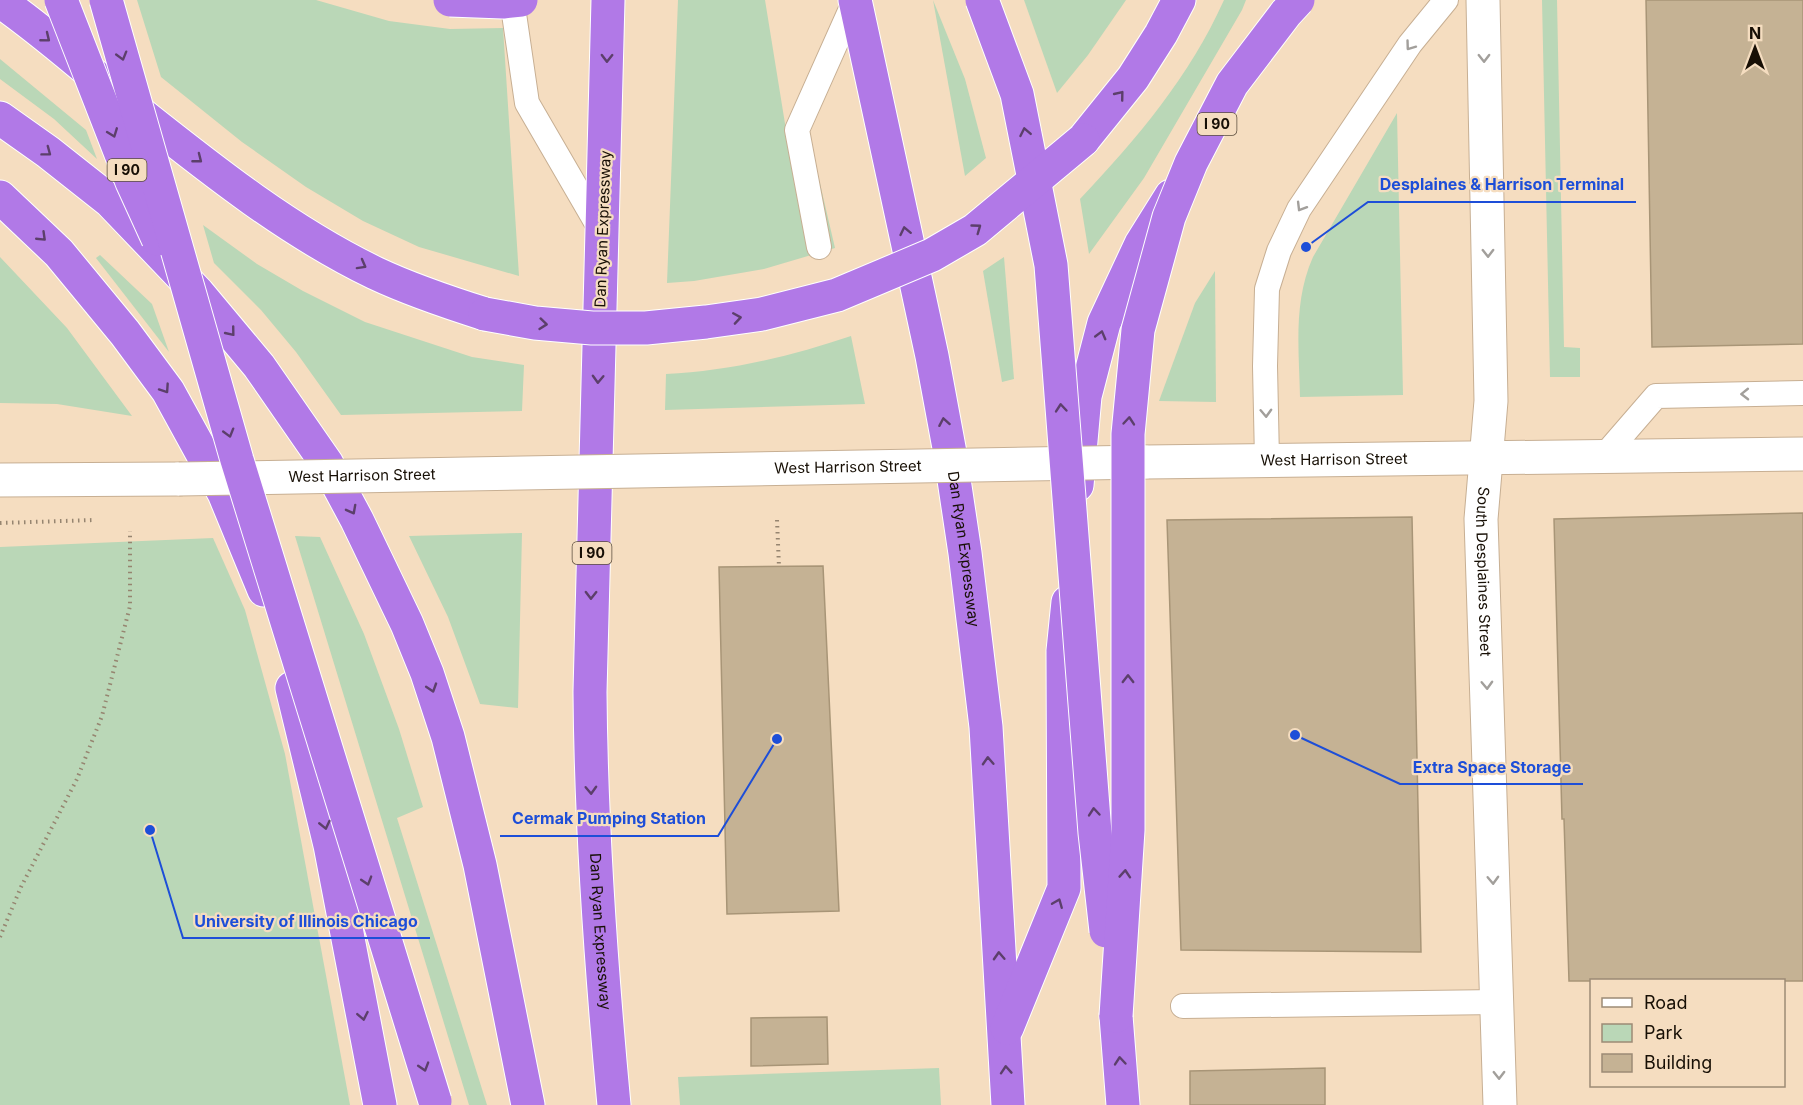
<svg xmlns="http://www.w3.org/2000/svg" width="1803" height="1105" viewBox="0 0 1803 1105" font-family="Inter,sans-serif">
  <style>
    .green { fill: #bad7b7 }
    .building { fill: #c5b294; stroke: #a89577; stroke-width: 1.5 }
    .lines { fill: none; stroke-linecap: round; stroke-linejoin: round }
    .service-casing { stroke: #c7af93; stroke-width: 26 }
    .secondary-casing { stroke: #c7af93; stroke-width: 35 }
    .motorway-casing { stroke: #fff; stroke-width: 35 }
    .path { stroke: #968570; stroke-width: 4; stroke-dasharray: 1.5 4.5; stroke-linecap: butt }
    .service { stroke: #fff; stroke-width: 24 }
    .secondary { stroke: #fff; stroke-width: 33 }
    .motorway { stroke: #b179e7; stroke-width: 33 }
    .secondary-bridge-casing { stroke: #c7af93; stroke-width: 35; stroke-linecap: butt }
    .motorway-bridge-casing { stroke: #fff; stroke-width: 35; stroke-linecap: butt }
    .secondary-bridge { stroke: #fff; stroke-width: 33 }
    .motorway-bridge { stroke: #b179e7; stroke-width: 33 }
    .oneway { stroke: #5c3f6b }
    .oneway2 { stroke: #a29f9b }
    .labels { text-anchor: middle; stroke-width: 4.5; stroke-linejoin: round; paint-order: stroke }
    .shield { fill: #f5ddc0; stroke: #5a4d3d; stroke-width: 1.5 }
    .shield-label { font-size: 14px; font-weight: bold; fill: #170f05 }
    .street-label { font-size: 15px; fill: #170f05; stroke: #f5ddc0 }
    .leader { fill: none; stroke: #1d4ed8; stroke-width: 2 }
    .callout-dot { fill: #1d4ed8; stroke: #f5ddc0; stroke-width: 2 }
    .callout-label { font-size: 16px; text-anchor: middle; font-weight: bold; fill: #1d4ed8; stroke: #f5ddc0; stroke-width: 4.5; stroke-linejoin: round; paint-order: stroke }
  </style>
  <rect width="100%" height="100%" fill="#f5ddc0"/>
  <g class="green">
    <path d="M137,0H316L389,21L450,29L503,28L519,276L419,247L363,221L306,187L242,142L161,77Z"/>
    <path d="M678,0H765L787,136L797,180L818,175L835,248L764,269L694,281L667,283Z"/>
    <path d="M933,0L965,79L986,158L965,176Z"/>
    <path d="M1024,0H1126L1088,55L1057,93Z"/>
    <path d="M1224,0H1246L1242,10L1144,178L1089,254L1080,199C1137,139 1190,76 1224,0Z"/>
    <path d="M1542,0H1557L1564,347L1580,348V377H1550Z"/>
    <path d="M0,59L86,130L97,159L54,119L0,79Z"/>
    <path d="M1397,113L1403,395L1300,397C1299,349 1293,302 1313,257Z"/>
    <path d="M203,225L257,264L303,291L365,322L472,357L524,365L522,411L341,415L296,352L261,310L214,263Z"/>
    <path d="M100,255L152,304L169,352L96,258Z"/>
    <path d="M0,257L67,328L132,416L57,404L0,403Z"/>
    <path d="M1004,257L1014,379L1002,382L983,271Z"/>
    <path d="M1215,271L1216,402L1159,401L1195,303Z"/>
    <path d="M851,336L865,404L665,410L666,374C729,371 792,356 851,336Z"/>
    <path d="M522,533L518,708L480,704L448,617L409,536Z"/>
    <path d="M295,536L320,537L364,634L399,729L423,807L397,818L487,1105H469Z"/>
    <path d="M213,538L245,610L285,754L350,1105H0V547Z"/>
    <path d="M939,1068L941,1105H680L678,1077Z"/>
  </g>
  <g class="building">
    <path d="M1646,0H1803V344L1652,347Z"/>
    <path d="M1803,513V981H1569L1564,819H1562L1554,519Z"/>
    <path d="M1412,517L1421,952L1181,950L1167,520Z"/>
    <path d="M823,566L839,911L727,914L719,567Z"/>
    <path d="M827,1017L828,1064L751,1066V1018Z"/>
    <path d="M1325,1068V1105H1190V1071Z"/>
  </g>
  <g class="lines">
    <defs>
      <g id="service">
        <path d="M512,0L527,103L603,234"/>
        <path d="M819,247L797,130L855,0"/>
        <path d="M1604,456L1656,396L1803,393"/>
        <path d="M1267,460L1265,366L1267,289L1279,251L1299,209L1410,44L1446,0"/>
        <path d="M1183,1006L1498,1002"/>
      </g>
      <g id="secondary">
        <path id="s1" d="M1483,0L1491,401L1481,519L1500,1105"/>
        <path id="s2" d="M1145,462L1803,454"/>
        <path d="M0,480L179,479"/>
      </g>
      <g id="motorway">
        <path id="s3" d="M608,0L590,692C591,830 601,967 614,1105"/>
        <path id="s4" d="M855,0L932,356L950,453L965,553L986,727L1008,1105"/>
        <path d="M0,1C46,33 88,71 131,106C208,167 286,230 375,273C411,290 447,302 485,314"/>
        <path d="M0,118L48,152L110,201L198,293L259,366L327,464L357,520L407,624L427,673L448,737L480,865L528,1105"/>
        <path d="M1083,140L1133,78L1161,34L1179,0"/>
        <path d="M0,197L59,253L125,333L168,391L224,493L264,590"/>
        <path d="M1077,485L1085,396L1104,323L1141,244L1171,196"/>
        <path d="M292,688L330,845L380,1105"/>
        <path d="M1116,1016L1123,1105"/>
        <path d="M1007,1028L1064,888L1063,651L1068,602"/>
      </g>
    </defs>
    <use href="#service" class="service-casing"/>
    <use href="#secondary" class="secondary-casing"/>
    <use href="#motorway" class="motorway-casing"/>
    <g class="path">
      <path d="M777,520L779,567"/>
      <path d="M0,523L95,520"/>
      <path d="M0,937L21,887L77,779L102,716L130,606V531"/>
    </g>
    <use href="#service" class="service"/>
    <use href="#secondary" class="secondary"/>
    <use href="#motorway" class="motorway"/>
    <defs>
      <g id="secondary-bridge">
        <path id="s5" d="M179,479L1145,462"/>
      </g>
      <g id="motorway-bridge">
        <path d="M61,0L132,182L158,239"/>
        <path d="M106,0L237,460L435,1101"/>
        <path d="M450,0L503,2L521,0"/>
        <path d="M982,0L1017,94L1051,265L1095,833L1106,931"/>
        <path d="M485,314L535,323L592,328H646L706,322L762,314L837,295L932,255L975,230L1083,140"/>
        <path d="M1116,1016L1128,830V434L1138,330L1169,217L1191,163L1232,84L1286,13L1298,0"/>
      </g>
    </defs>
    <use href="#secondary-bridge" class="secondary-bridge-casing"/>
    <use href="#motorway-bridge" class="motorway-bridge-casing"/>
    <use href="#secondary-bridge" class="secondary-bridge"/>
    <use href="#motorway-bridge" class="motorway-bridge"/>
  </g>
  <defs><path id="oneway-chevron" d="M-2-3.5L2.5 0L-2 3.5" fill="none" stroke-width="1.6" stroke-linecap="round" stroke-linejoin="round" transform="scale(1.5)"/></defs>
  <g class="oneway">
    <use href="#oneway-chevron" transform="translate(46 38) rotate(39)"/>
    <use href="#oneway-chevron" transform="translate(122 56) rotate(74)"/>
    <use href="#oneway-chevron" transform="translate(607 58) rotate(91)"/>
    <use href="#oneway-chevron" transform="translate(1120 95) rotate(-51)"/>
    <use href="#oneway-chevron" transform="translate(1025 132) rotate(-101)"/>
    <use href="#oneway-chevron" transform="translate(113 133) rotate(69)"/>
    <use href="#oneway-chevron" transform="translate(47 152) rotate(37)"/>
    <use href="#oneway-chevron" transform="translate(198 159) rotate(38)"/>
    <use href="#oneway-chevron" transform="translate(977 228) rotate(-36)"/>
    <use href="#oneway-chevron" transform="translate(905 231) rotate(-102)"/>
    <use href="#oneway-chevron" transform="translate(42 237) rotate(44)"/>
    <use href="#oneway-chevron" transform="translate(362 265) rotate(29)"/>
    <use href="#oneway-chevron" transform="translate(737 318) rotate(-9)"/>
    <use href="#oneway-chevron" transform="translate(543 324) rotate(6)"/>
    <use href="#oneway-chevron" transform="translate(231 332) rotate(51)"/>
    <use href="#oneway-chevron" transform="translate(1101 335) rotate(-75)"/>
    <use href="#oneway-chevron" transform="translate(598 379) rotate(92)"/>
    <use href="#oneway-chevron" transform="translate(165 389) rotate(56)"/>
    <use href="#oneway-chevron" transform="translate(1061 408) rotate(-95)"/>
    <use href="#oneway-chevron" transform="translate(1129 421) rotate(-85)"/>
    <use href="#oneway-chevron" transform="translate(944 422) rotate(-100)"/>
    <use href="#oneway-chevron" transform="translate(229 433) rotate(74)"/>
    <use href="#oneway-chevron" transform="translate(352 510) rotate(62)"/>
    <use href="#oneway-chevron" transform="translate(591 595) rotate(91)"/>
    <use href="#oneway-chevron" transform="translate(1128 679) rotate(-90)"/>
    <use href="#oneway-chevron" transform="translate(432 688) rotate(72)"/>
    <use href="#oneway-chevron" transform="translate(988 761) rotate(-93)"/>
    <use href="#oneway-chevron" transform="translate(591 790) rotate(88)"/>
    <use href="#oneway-chevron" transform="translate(1094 812) rotate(-95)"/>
    <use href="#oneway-chevron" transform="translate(325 825) rotate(77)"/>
    <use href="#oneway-chevron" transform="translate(1125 874) rotate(-86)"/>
    <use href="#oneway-chevron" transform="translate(367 881) rotate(73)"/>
    <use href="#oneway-chevron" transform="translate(1058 903) rotate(-68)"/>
    <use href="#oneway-chevron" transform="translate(999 956) rotate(-93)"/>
    <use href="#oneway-chevron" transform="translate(363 1016) rotate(79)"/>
    <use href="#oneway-chevron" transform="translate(1120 1061) rotate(-95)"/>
    <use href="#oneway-chevron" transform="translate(424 1067) rotate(73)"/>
    <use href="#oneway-chevron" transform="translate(1006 1070) rotate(-94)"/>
  </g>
  <g class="oneway2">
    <use href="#oneway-chevron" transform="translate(1410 46) rotate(126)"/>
    <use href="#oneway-chevron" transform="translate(1484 58) rotate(89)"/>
    <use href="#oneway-chevron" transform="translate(1301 207) rotate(121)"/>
    <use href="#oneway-chevron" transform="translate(1488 253) rotate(89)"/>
    <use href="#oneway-chevron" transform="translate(1745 394) rotate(179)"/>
    <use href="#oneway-chevron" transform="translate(1266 413) rotate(88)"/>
    <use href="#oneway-chevron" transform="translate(1487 685) rotate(88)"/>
    <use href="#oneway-chevron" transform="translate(1493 880) rotate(88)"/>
    <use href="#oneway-chevron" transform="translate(1499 1075) rotate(89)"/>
  </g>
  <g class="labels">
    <g class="shield">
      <rect x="1197.5" y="113" width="39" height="22" rx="4.5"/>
      <rect x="107.5" y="159" width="39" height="22" rx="4.5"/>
      <rect x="572.5" y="542" width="39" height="22" rx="4.5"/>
    </g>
    <g class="shield-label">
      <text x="1217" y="129">I 90</text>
      <text x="127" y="175">I 90</text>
      <text x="592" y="558">I 90</text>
    </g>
    <g class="street-label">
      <text transform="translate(603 229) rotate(-88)" y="5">Dan Ryan Expressway</text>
      <text dy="5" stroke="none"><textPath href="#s2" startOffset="189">West Harrison Street</textPath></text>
      <text dy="5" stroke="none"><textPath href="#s5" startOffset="669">West Harrison Street</textPath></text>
      <text dy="5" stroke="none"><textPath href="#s5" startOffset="183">West Harrison Street</textPath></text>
      <text dy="5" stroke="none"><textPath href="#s4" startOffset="560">Dan Ryan Expressway</textPath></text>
      <text dy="5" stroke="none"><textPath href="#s1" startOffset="572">South Desplaines Street</textPath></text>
      <text dy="5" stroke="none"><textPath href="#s3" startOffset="932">Dan Ryan Expressway</textPath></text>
    </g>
  </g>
  <path class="leader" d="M1306 247L1368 202H1636M1295 735L1400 784H1583M777 739L718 836H500M150 830L183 938H430"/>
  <g class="callout-dot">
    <circle cx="1306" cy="247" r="6"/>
    <circle cx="1295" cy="735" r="6"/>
    <circle cx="777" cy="739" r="6"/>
    <circle cx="150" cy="830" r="6"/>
  </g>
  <g class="callout-label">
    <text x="1502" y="190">Desplaines &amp; Harrison Terminal</text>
    <text x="1492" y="773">Extra Space Storage</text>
    <text x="609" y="824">Cermak Pumping Station</text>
    <text x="306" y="927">University of Illinois Chicago</text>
  </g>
  <rect x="1590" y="979" width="195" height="108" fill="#f5ddc0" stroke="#9c8b75" stroke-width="1.5"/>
  <rect x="1602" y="998" width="30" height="9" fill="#ffffff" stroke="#9c8b75" stroke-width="1.5"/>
  <text x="1644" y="1009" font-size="18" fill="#170f05">Road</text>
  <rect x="1602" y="1024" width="30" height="18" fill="#bad7b7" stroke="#9c8b75" stroke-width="1.5"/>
  <text x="1644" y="1039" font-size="18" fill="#170f05">Park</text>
  <rect x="1602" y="1054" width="30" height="18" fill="#c5b294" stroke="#9c8b75" stroke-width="1.5"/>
  <text x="1644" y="1069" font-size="18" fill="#170f05">Building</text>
  <g transform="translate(1755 48)" stroke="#f5ddc0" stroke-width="4.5" paint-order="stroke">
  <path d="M0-4.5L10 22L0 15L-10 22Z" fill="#170f05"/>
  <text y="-9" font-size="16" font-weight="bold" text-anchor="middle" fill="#170f05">N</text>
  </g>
</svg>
